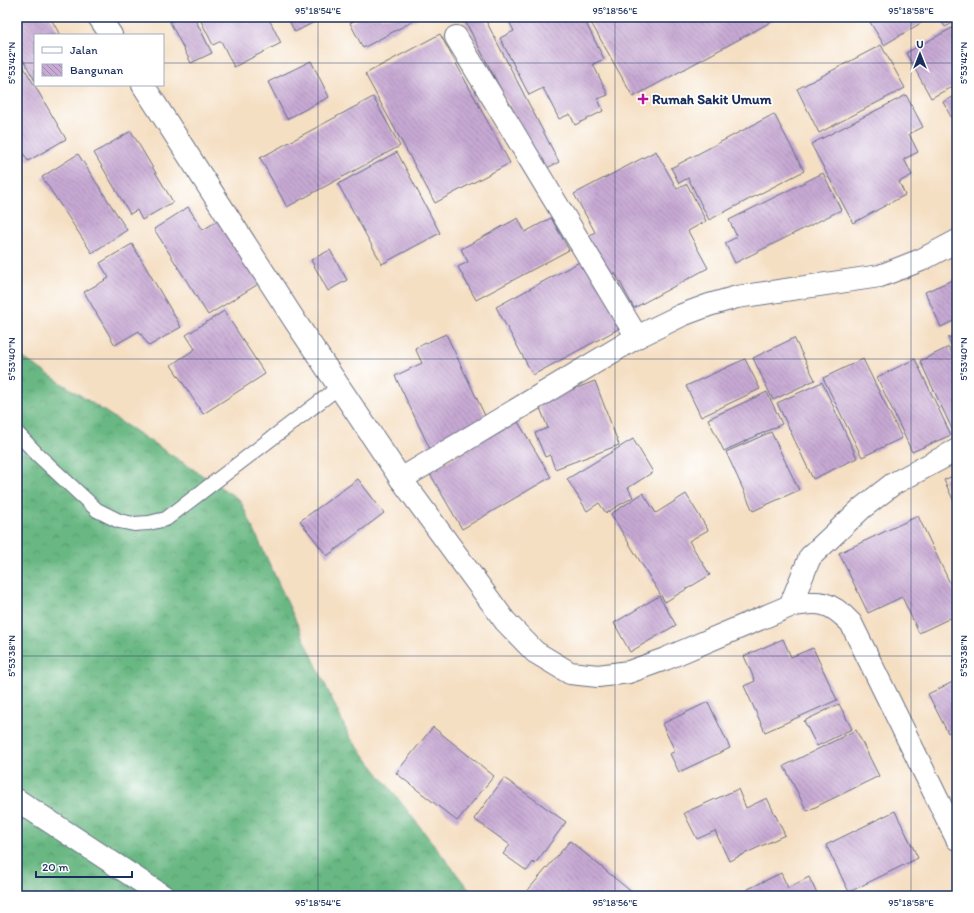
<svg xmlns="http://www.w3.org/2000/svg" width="974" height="913" viewBox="0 0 974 913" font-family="Itim,sans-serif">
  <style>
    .forest { fill: url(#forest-crowns); stroke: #427470 }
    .building { fill: url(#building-back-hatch) }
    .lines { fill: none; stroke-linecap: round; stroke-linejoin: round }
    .service-casing { stroke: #676d81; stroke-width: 16 }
    .minor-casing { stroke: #676d81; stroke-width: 24 }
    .service { stroke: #fff; stroke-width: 14 }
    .minor { stroke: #fff; stroke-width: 22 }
    .ticks { fill: none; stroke: #1b2f5e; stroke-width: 1; stroke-opacity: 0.45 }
    .poi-dot { fill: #b5179e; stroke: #fff; stroke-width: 1.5 }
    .labels { text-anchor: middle; stroke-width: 3.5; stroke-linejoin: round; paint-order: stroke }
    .poi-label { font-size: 14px; font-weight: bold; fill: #1b2f5e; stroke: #fff; text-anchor: start }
    .neatline { fill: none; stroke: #1b2f5e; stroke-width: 1.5 }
    .ticks-label { font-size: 10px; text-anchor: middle; fill: #1b2f5e }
  </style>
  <defs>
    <pattern id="forest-crowns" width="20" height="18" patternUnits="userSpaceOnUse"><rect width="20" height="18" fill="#69b883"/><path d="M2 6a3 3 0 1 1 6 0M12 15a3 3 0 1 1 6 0" fill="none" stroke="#56966e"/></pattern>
    <pattern id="building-back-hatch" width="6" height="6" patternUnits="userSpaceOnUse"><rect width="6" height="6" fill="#c7a9d3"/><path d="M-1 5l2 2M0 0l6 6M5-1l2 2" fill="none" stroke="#a18aae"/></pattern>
  </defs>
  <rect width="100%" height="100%" fill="#fff"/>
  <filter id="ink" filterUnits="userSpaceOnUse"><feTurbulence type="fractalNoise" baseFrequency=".025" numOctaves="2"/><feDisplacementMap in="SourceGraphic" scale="8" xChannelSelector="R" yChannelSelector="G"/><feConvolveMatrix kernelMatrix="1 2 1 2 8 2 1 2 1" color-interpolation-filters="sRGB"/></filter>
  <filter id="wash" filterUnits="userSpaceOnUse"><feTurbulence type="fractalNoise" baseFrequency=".012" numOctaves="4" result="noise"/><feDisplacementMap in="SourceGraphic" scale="16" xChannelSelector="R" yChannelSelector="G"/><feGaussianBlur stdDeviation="0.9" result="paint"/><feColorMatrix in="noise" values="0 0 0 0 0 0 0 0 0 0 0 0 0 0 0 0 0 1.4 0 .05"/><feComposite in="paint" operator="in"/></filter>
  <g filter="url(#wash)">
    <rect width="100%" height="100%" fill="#f5dfc3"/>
    <path class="forest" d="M17,354L240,500L349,736L474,896H17Z"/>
    <g id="blocks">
      <g class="building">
        <path d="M17,17H50L60,35H35V81L17,49Z"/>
        <path d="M180,17H194L212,53L191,63L170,22Z"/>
        <path d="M199,17H268L281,43L234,67L221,41L213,45Z"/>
        <path d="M287,17H324L295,32Z"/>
        <path d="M361,17H416L417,19L363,48L350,23Z"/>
        <path d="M463,17H484L559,162L543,170Z"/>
        <path d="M507,17H583L604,59L593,64L608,95L598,99L603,111L575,125L570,114L559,119L543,88L529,95L500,38L514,31Z"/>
        <path d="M593,17H780L633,97L589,19Z"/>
        <path d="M867,17H931L884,45Z"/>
        <path d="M939,17H957V26L955,22L945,27Z"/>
        <path d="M952,28L957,37V84L931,98L906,53Z"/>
        <path d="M440,34L510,163L435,203L365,74Z"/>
        <path d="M881,45L905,88L819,133L797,89Z"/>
        <path d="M19,59L66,139L28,161L17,143V60Z"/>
        <path d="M311,61L329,97L287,119L268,82Z"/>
        <path d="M906,95L923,127L909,134L918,152L904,159L912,175L899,182L905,195L853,223L811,144Z"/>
        <path d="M957,95V128L943,102Z"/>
        <path d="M373,97L400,146L287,207L260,158Z"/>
        <path d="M774,114L804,171L709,220L688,178L679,183L671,168Z"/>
        <path d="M131,131L173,202L142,220L137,210L130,214L94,153Z"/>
        <path d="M656,151L677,189L687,184L706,221L688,231L708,268L634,308L615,273L605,278L583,239L595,232L574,194Z"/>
        <path d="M397,152L440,233L382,264L338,184Z"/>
        <path d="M78,154L127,230L92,253L42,177Z"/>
        <path d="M823,173L841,210L735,263L725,243L737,237L729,220Z"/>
        <path d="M188,207L203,230L220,219L260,283L208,315L154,229Z"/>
        <path d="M518,218L525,232L551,218L569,250L476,300L458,267L468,262L461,249Z"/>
        <path d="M132,244L181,327L149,346L139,331L115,345L84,292L109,278L100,263Z"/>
        <path d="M330,250L347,280L328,291L311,260Z"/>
        <path d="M585,259L622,327L533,375L496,307Z"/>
        <path d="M957,278V319L941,327L925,292Z"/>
        <path d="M224,311L265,374L203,414L171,365L195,349L186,335Z"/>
        <path d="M446,334L489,424L431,451L395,376L422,363L415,348Z"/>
        <path d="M957,334V355H956L948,338Z"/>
        <path d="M794,338L815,380L773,400L753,358Z"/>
        <path d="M949,347L957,364V429L953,431L920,361Z"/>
        <path d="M745,359L760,389L701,417L686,386Z"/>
        <path d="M863,359L902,438L862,457L823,378Z"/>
        <path d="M915,359L951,435L912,452L877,377Z"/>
        <path d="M595,381L619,445L555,469L550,455L545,457L535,433L548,428L538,403Z"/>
        <path d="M822,382L857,458L813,479L777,403Z"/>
        <path d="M767,392L782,424L724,451L708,419Z"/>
        <path d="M517,420L551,477L462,529L429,472Z"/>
        <path d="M771,432L799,490L753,511L726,452Z"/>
        <path d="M633,439L653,472L628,488L633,497L606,513L599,503L587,511L567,479Z"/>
        <path d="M957,474V508L944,480Z"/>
        <path d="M358,479L384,513L327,556L300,521Z"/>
        <path d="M643,493L656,513L686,494L708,530L689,541L710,575L665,602L611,514Z"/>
        <path d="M918,516L957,598V615L919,633L902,597L868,613L839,553Z"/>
        <path d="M659,596L676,625L630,652L614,623Z"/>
        <path d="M783,639L791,657L813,648L837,700L765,732L744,686L755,681L744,656Z"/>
        <path d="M957,680V728L948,733L928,694Z"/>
        <path d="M708,702L730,748L679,772L670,754L675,751L662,724Z"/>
        <path d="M839,704L852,729L817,746L804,721Z"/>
        <path d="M433,727L494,776L457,821L396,773Z"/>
        <path d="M856,730L879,776L807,811L784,766Z"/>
        <path d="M504,778L566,822L535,864L533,862L527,871L503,854L510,845L474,819Z"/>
        <path d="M738,789L746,808L767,798L785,835L729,861L715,831L697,839L684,813Z"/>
        <path d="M895,811L918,858L849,892L826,845Z"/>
        <path d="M570,841L634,894L633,896H536L528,890Z"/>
        <path d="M781,873L788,888L809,877L818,896H749L746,890Z"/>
      </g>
    </g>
  </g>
  <g filter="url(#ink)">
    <use href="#blocks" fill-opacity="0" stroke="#676d81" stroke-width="1"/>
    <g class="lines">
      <defs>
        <path id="service" d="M17,433L38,455L97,510L119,521L134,524L149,523L166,519L339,387"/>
        <g id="minor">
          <path d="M99,17L111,35"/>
          <path d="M456,37L637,337"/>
          <path d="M143,85L295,321L401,479L505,621L535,652L570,673L598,676L629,672L665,659L790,606C819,600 830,601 851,623L957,839"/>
          <path d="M401,479L637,337L682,315L709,305L737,297L880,276L921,260L957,241"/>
          <path d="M790,606L810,557L862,508L893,484L957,450"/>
          <path d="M17,800L163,896"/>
        </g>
      </defs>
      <use href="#service" class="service-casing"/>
      <use href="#minor" class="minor-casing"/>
      <use href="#service" class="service"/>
      <use href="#minor" class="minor"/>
    </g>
  </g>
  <path class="ticks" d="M21,17V896M318,17V896M615,17V896M911,17V896M17,63H35M163,63H957M17,359H957M17,656H957"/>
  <path class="poi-dot" d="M641 93h4v4h4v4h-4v4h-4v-4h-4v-4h4z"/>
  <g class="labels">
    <g class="poi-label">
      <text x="652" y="104">Rumah Sakit Umum</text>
    </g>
  </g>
  <rect width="974" height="913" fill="none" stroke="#fff" stroke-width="44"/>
  <rect x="34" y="34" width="130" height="52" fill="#ffffff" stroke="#a4acbf"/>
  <rect x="42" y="47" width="20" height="6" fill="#ffffff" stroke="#a4acbf"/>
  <text x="70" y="54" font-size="12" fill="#1b2f5e">Jalan</text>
  <rect x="42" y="64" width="20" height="12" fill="url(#building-back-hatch)" stroke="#a4acbf"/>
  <text x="70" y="74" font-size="12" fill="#1b2f5e">Bangunan</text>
  <g transform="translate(920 54)" stroke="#ffffff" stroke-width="3" paint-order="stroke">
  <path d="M0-3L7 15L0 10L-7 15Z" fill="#1b2f5e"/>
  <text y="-6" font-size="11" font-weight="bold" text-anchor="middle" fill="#1b2f5e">U</text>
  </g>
  <path d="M36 871v6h96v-6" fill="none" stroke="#1b2f5e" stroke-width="2"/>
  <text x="42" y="871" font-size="12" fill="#1b2f5e" stroke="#ffffff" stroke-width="3" paint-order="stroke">20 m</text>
  <rect x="22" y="22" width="930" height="869" class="neatline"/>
  <g class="ticks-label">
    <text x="318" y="14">95°18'54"E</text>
    <text x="615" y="14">95°18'56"E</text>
    <text x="911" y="14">95°18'58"E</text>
    <text transform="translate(11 63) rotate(-90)" y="4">5°53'42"N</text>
    <text transform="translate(963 63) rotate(-90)" y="4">5°53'42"N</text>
    <text transform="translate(11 359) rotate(-90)" y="4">5°53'40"N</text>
    <text transform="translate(963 359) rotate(-90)" y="4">5°53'40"N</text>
    <text transform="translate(11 656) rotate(-90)" y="4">5°53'38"N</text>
    <text transform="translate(963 656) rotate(-90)" y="4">5°53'38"N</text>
    <text x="318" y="906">95°18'54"E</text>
    <text x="615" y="906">95°18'56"E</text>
    <text x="911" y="906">95°18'58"E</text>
  </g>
</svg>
